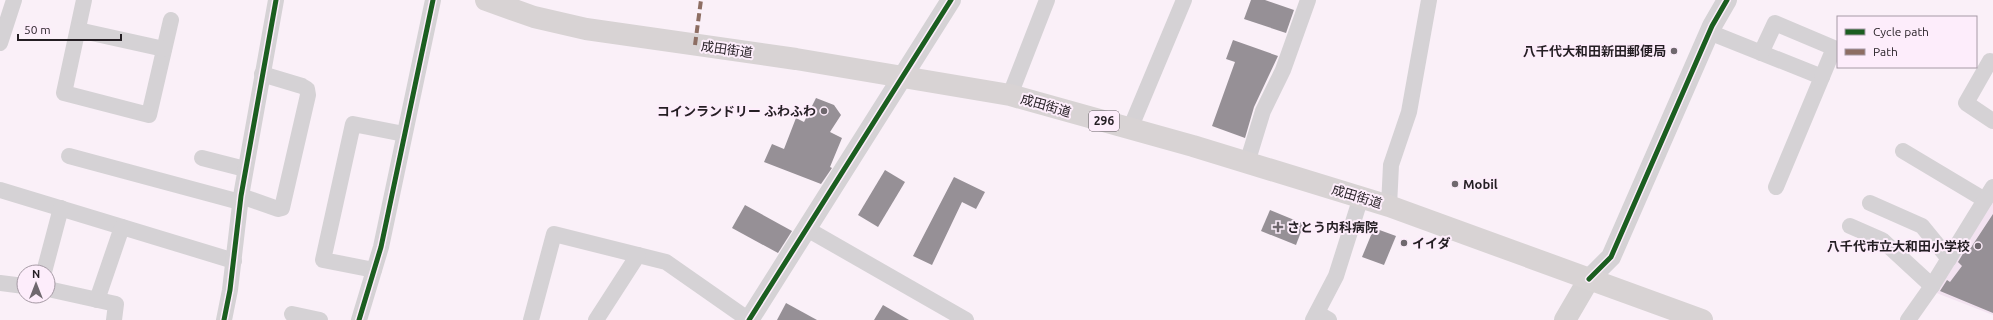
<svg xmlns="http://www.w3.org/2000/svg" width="1993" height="320" viewBox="0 0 1993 320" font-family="Ubuntu,'Noto Sans JP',sans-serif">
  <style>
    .built { fill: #f3e3f1 }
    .building { fill: #969096 }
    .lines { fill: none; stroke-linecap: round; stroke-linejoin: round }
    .minor { stroke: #d5d2d5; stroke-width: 16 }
    .tertiary { stroke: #d5d2d5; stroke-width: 20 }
    .secondary { stroke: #d6d2d3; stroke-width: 22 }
    .trunk { stroke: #d8d3d4; stroke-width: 22 }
    .quiet { stroke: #8d6e63; stroke-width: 4; stroke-dasharray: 8 4; stroke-linecap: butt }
    .cycleway-casing { stroke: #fdedfb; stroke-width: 8 }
    .cycleway { stroke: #1b5e20; stroke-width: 5 }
    .poi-dot { fill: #6f686e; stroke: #fdedfb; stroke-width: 1.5 }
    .labels { text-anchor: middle; stroke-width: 4; stroke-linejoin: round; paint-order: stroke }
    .shield { fill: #fdedfb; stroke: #655c64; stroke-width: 1 }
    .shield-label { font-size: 12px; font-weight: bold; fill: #241e23 }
    .street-label { font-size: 13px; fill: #241e23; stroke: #fdedfb }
    .poi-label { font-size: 13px; font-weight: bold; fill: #241e23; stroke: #fdedfb; text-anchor: end }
  </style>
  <rect width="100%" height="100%" fill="#faf0f8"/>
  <path class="built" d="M1993,199V315L1934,292Z"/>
  <g class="building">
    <path d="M1251,0H1265L1294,10L1286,33L1244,19Z"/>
    <path d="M1233,40L1278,56L1254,107L1245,138L1212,126L1235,62L1226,59Z"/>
    <path d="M816,98L834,105L841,115L830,132L842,138L830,167L832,168L821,184L764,162L772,144L784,149L796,118L804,122Z"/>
    <path d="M885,170L905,182L878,227L858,215Z"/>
    <path d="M954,177L985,192L976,209L962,202L932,265L913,256Z"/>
    <path d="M745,205L792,231L778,253L732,228Z"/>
    <path d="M1270,210L1304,224L1296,245L1261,231Z"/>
    <path d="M1993,214V313L1940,291L1947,280L1950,282L1962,266L1958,262L1967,247L1970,249Z"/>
    <path d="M1374,228L1396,236L1384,265L1362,257Z"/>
    <path d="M786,303L817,320H777Z"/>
    <path d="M883,305L909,320H874Z"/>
  </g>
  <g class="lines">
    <g class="minor">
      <path d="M84,0L64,93L149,115L171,20"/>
      <path d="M78,30L164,49"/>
      <path d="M1709,32L1822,77L1776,187"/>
      <path d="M0,43L14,0"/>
      <path d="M1761,53L1775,23L1834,48L1822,77"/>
      <path d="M1993,64L1990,61L1966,103L1993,121"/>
      <path d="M1010,95L1047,0"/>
      <path d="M1130,129L1184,0"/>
      <path d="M1903,151L1985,200"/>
      <path d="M69,156L240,202"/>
      <path d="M202,158L245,169"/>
      <path d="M1247,163L1263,111L1283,70L1308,0"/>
      <path d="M0,190L234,261"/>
      <path d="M241,196L278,209L282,208L308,95L307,89L302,86L262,74"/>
      <path d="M1870,203L1922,226L1949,259"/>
      <path d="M1389,206L1391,165L1409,112L1429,0"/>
      <path d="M1850,226L1882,240L1932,286"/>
      <path d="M807,229L966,320"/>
      <path d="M374,270L323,260L353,124L404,134"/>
      <path d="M44,272L61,208"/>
      <path d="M0,283L24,286"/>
      <path d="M48,289L116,304L114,320"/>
      <path d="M97,300L122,227"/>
      <path d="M1317,313L1329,320"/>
      <path d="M292,314L320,320"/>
      <path d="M224,320L230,290L241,196L276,0"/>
      <path d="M359,320L381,247L433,0"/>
      <path d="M531,320L554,234L666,262L749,320"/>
      <path d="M596,320L638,255"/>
      <path d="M1313,320L1336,276L1361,197"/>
      <path d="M1908,320L1932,286L1993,187"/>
    </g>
    <g class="tertiary">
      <path d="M1589,279L1611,257L1712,26L1727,0"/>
      <path d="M749,320L951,0"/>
    </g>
    <path class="secondary" d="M1565,320L1589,279"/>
    <path class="trunk" d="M486,0L534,17L586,29L796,59L1010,95L1193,146L1389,206L1702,320"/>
    <path class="quiet" d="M695,45L701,0"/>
    <defs>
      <g id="cycleway">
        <path d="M1589,279L1611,257L1712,26L1727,0"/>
        <path d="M224,320L230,290L241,196L276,0"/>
        <path d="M359,320L381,247L433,0"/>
        <path d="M749,320L951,0"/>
      </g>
    </defs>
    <use href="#cycleway" class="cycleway-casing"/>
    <use href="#cycleway" class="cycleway"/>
  </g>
  <g class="poi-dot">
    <circle cx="1674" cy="51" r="4"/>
    <circle cx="824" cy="111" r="4"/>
    <circle cx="1455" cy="184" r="4"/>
    <path d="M1276 221h4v4h4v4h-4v4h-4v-4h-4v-4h4z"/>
    <circle cx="1404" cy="243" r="4"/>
    <circle cx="1978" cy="246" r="4"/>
  </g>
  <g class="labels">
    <rect class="shield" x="1089" y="111" width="30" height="20" rx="3"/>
    <g class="shield-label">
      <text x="1104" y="125">296</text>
    </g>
    <g class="street-label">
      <text transform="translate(727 49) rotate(8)" y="5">成田街道</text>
      <text transform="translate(1046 105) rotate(16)" y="5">成田街道</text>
      <text transform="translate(1357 196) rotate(17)" y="5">成田街道</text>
    </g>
    <g class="poi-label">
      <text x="1666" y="56">八千代大和田新田郵便局</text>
      <text x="816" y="116">コインランドリー ふわふわ</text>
      <text x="1463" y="189" text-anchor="start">Mobil</text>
      <text x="1287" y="232" text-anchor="start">さとう内科病院</text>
      <text x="1412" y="248" text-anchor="start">イイダ</text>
      <text x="1970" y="251">八千代市立大和田小学校</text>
    </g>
  </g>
  <rect x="1837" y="16" width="140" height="52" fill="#fdedfb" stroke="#a69aa5"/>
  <rect x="1845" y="29" width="20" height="6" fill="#1b5e20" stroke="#a69aa5"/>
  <text x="1873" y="36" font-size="12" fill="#241e23">Cycle path</text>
  <rect x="1845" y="49" width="20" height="6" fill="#8d6e63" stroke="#a69aa5"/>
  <text x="1873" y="56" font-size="12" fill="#241e23">Path</text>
  <g transform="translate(36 284)"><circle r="19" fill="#fdedfb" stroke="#a69aa5"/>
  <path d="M0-3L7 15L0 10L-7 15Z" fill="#6f686e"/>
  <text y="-6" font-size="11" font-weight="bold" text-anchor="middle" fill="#241e23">N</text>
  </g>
  <path d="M18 34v6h103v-6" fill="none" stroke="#241e23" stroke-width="2"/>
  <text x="24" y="34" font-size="12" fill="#241e23" stroke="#fdedfb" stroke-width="3" paint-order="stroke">50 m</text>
</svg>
